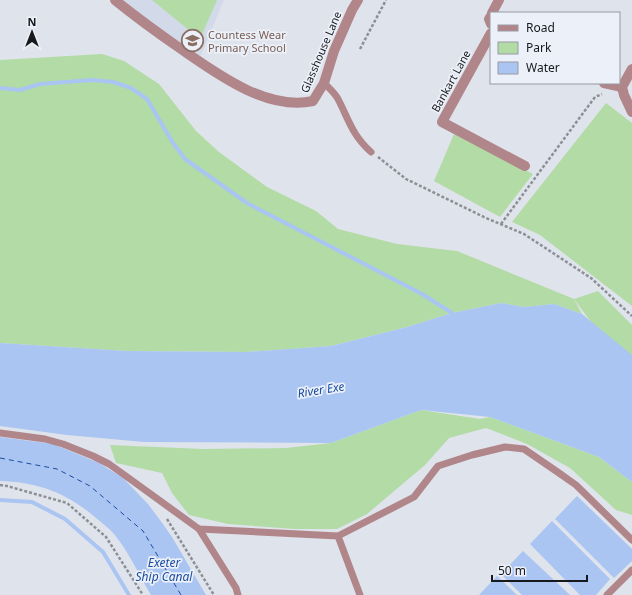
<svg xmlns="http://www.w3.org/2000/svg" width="632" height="595" viewBox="0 0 632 595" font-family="'Noto Sans',sans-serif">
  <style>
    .built { fill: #d2d9e8 }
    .green { fill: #b3dba6 }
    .water { fill: #aac5f2 }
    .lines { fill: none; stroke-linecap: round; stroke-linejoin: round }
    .stream { stroke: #aac5f2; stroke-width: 4 }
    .ferry { stroke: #1b4da1; stroke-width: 1; stroke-dasharray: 5 4; stroke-linecap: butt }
    .path { stroke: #8c8f95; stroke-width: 2.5; stroke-dasharray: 3 2; stroke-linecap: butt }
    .lane { stroke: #b1868b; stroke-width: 7 }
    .street { stroke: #b1868b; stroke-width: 10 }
    .labels { text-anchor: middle; stroke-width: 3.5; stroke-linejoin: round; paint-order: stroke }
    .education-label { font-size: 11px; fill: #785e54; stroke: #ecf0f9; text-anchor: start }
    .street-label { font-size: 11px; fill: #17191c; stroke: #ecf0f9 }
    .water-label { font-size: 12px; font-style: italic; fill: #1b4da1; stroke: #ecf0f9 }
  </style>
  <rect width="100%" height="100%" fill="#dfe3eb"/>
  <path class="built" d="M120,0H224L200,57Z"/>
  <g class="green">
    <path d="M152,0H217L200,39Z"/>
    <path d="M102,54L124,61L159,84L196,131L219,152L267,187L316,211L338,229L397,244L457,251L574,299L582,314L554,304L524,307L501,303L452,313L407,327L331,346L246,352L127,351L0,343V60Z"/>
    <path d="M606,103L632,123V306L540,235L512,222Z"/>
    <path d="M454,134L533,174L500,217L434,181Z"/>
    <path d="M598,291L632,325V357L591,322L574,299Z"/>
    <path d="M421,410L480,419L490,417L599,457L632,482V515L616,510L570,468L527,444L486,428L449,438L425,465L367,514L337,529H294L228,524L189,515L172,493L162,473L116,463L110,445L203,449L286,448L331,443Z"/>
  </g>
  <g class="water">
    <path d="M501,303L524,307L554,304L582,314L632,355V482L599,457L490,417L421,410L331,443L144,442L67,435L0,426V343L127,351L246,352L331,346L407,327L452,313Z"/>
    <path d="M0,437L53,444L99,463L123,478L148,504L160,520L172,537L206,595H151C139,575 129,552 114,534C109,528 102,523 96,518C67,493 38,482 0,481Z"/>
    <path d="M577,496L632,549V561L614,578L555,519Z"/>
    <path d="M552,521L610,579L596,595H580L530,544Z"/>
    <path d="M523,551L570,595H522L501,574Z"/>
    <path d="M497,576L517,595H479Z"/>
  </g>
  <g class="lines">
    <g class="stream">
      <path d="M0,88L20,90L40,84L92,80L113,82L131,88L147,99L173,143L185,159L247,203L422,294L452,313"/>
      <path d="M0,500L32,502L65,519L103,552L129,595"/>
    </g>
    <path class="ferry" d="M0,458L57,469L90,486L143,531L181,595"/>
    <g class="path">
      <path d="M360,49L386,0"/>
      <path d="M378,157L406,179L486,218L524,234L591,278L632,316"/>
      <path d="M501,224L595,97L602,94"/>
      <path d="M0,485L7,486L67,503L106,537L143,595"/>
      <path d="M167,519L214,595"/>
    </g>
    <g class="lane">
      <path d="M324,83C329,88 335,93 338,99C349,120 352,135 371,152"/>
      <path d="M0,433L45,439L63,444L93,456L109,464L130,479L199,529L338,536L360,595"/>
      <path d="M199,529L236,588L238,595"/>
      <path d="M338,536L414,497L438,466L472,455L505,447L524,449L559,473L576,485L632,540"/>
      <path d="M607,595L632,570"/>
    </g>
    <g class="street">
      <path d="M115,0C136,17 158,33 181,49C217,74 267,111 313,101L324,83L334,51L352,10L358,0"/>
      <path d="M492,13L499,0"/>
      <path d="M491,16L489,19L491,24"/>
      <path d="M491,33L442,122L525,166"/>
      <path d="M632,69L622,87L624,95L632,112"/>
      <path d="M604,83L622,87"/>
    </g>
  </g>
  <defs>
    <symbol id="school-ring" viewBox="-11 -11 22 22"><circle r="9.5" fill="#ecf0f9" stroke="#8d6e63" stroke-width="1.5"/><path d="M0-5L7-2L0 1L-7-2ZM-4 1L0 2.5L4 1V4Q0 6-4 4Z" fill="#8d6e63"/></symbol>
  </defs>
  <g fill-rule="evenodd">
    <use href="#school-ring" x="180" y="28" width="25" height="25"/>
  </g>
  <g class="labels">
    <g class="education-label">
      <text x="208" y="39">Countess Wear<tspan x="208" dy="13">Primary School</tspan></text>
    </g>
    <g class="street-label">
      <text transform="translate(321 52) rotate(-67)" y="4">Glasshouse Lane</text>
      <text transform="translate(451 81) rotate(-61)" y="4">Bankart Lane</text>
    </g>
    <g class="water-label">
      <text transform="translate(321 390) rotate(-9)" y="4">River Exe</text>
      <text x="164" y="567">Exeter<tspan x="164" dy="14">Ship Canal</tspan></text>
    </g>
  </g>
  <rect x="490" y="12" width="130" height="72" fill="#ecf0f9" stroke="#979aa1"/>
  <rect x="498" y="25" width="20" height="6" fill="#b1868b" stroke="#979aa1"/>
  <text x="526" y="32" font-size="12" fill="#17191c">Road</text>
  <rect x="498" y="42" width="20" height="12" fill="#b3dba6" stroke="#979aa1"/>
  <text x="526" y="52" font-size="12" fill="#17191c">Park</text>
  <rect x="498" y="62" width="20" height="12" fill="#aac5f2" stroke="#979aa1"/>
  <text x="526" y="72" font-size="12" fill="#17191c">Water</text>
  <g transform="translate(32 32)" stroke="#ecf0f9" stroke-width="3" paint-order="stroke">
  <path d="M0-3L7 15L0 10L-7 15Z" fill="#17191c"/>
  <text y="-6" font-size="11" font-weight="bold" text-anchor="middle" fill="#17191c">N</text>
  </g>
  <path d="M492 575v6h95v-6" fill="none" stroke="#17191c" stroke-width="2"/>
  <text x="498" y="575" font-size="12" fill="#17191c" stroke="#ecf0f9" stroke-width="3" paint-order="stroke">50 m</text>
</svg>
